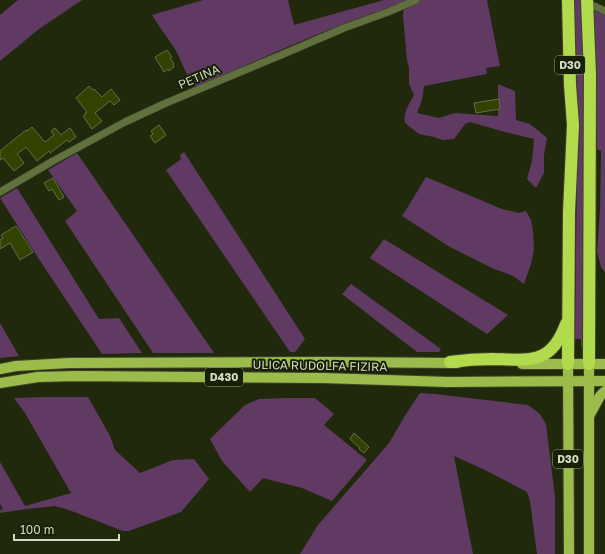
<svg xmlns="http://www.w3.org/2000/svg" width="605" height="554" viewBox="0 0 605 554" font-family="'Golos Text',sans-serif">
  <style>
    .green { fill: #603a63 }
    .building { fill: #324300; stroke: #626d4e }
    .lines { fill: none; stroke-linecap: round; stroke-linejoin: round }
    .street-casing { stroke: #3d452a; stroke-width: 8 }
    .primary-casing { stroke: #3d452a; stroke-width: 12 }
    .highway-casing { stroke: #3d452a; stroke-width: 14 }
    .street { stroke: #60713d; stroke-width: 7 }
    .primary { stroke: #9bbc4a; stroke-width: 10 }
    .highway { stroke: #b2da4d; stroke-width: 12 }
    .labels { text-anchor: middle; stroke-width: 4; stroke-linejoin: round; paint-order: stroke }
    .shield { fill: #171f04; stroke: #9ba18d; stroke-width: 1 }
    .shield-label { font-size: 11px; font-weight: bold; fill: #d3d9c8 }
    .street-label { font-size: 12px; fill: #d3d9c8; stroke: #171f04 }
  </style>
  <rect width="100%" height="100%" fill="#20290c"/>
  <g class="green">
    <path d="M18,0H82L39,29L0,61V15Z"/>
    <path d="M203,0H288L294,25L384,0H487L500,66L486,68L487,74L424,86L422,100L417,113L439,118L455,113L498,116V84L515,91L516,120L530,124L547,138L544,155V173L536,188L527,179L532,161L534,139L505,132L470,122L465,124L454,139L443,140L434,137L419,134L405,123C403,113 409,104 414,95L409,84V68L407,60L403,16L404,3C333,25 265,57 197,87C186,78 182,61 175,49C168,38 159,27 152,15Z"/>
    <path d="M573,0H581L585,83L584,347H581V339H575L577,164Z"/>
    <path d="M592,10L605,15V272L601,267L597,252L600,210L601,151L597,149Z"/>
    <path d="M184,152L305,339L295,352H290L166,170L181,159L180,155Z"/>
    <path d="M77,153L214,353H153L65,221L77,211L48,170Z"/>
    <path d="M426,177L502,209L519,213L526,211L531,220L533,232L534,249L531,264L524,284L513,276L492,268L450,247L402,216L409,205Z"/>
    <path d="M17,188L99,319L119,318L142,353L102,354L35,253L0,198Z"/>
    <path d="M384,239L508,315L487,334L370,258Z"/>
    <path d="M351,284L441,349L439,352H417L342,294Z"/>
    <path d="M0,323L19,356L0,358Z"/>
    <path d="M420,393L435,394L528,405L539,413L546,424L555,497V554H537L530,501L527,492L483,469L454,456L473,554H300L318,525L389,443L406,414Z"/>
    <path d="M44,397H88L110,436L115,450L140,473L173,460L194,459L209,479L181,512L129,531H123L69,510L55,506L26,509L0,513V510L3,509L0,504V462L25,506L71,493L25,413L14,398Z"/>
    <path d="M290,398H315L334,414L324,425L367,460L332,501L302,488L263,478L250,492L222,461L210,439L245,405L259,399Z"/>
  </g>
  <g class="building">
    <path d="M167,50L172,57L170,58L174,64L173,65L174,67L169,71L168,69L164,72L155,57Z"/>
    <path d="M89,86L93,90L94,89L102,97L111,89L120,100L114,105L110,101L95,113L102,121L92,129L83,116L86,114L85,113L87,112L76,98Z"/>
    <path d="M499,99L500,109L476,113L474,103Z"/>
    <path d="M159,125L166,135L155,143L150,136L153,134L151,131Z"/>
    <path d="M32,127L45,142L54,135L51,131L55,128L61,135L70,128L76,137L69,142L67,140L50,153L49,151L37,161L26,147L17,154L24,163L14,171L3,158L0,160V151L26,130L27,131Z"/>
    <path d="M53,178L64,197L59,200L52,189L49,191L44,183Z"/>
    <path d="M16,226L33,252L20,260L10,243L0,249V240L3,238L1,235Z"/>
    <path d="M354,433L369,447L364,453L359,449L360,448L350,439Z"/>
  </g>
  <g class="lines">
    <defs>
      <g id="street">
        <path d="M594,6L605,11"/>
        <path d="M0,192L53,161L125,122L166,103L281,55L344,28L388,12L416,0"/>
      </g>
      <g id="primary">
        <path d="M522,364H605"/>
        <path d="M568,364L569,554"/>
        <path d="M0,369L16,366L69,363L325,362L458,363"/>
        <path d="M0,383L38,377L77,376L323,378L448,382L605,381"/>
        <path d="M589,416L600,396L605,391"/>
        <path d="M589,554V364"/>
      </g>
      <g id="highway">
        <path d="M587,0L590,75L589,364"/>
        <path d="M450,362C464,360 478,359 493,359C530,360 551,365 566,324"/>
        <path d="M568,364L569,212L573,125L570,85L568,0"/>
      </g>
    </defs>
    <use href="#street" class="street-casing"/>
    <use href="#primary" class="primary-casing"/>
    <use href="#highway" class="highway-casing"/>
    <use href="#street" class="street"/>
    <use href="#primary" class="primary"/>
    <use href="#highway" class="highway"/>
  </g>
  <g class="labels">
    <g class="shield">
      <rect x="555" y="56" width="30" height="18" rx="3"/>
      <rect x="205" y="368" width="38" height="18" rx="3"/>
      <rect x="553" y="450" width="30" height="18" rx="3"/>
    </g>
    <g class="shield-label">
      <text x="570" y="69">D30</text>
      <text x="224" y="381">D430</text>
      <text x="568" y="463">D30</text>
    </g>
    <g class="street-label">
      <text transform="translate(199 77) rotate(-23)" y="4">PETINA</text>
      <text transform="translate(320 366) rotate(1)" y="4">ULICA RUDOLFA FIZIRA</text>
    </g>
  </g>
  <path d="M14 534v6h105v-6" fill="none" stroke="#d3d9c8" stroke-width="2"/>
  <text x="20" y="534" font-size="12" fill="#d3d9c8" stroke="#171f04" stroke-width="3" paint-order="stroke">100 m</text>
</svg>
